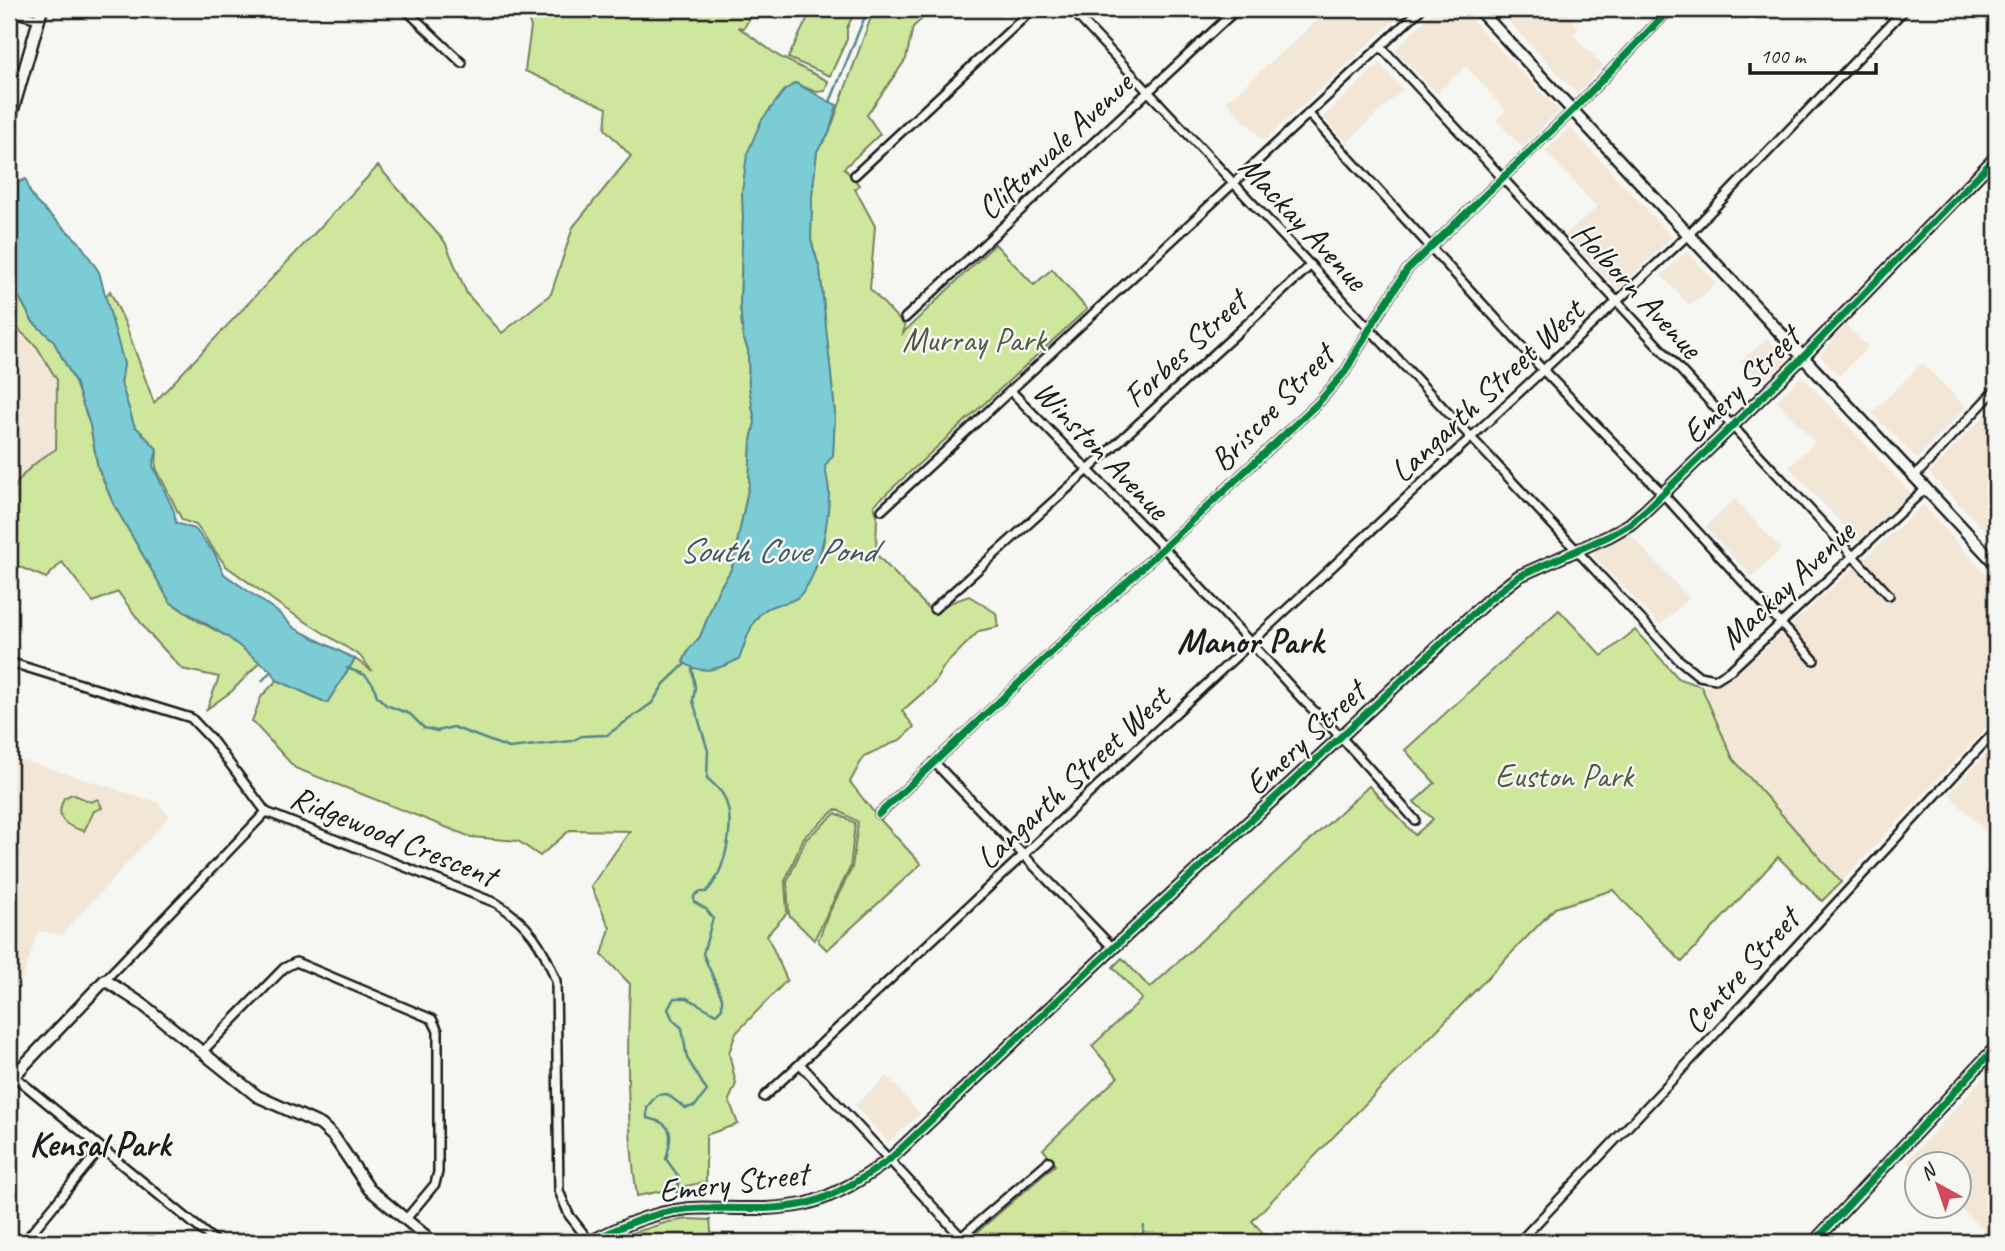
<svg xmlns="http://www.w3.org/2000/svg" width="2005" height="1251" viewBox="0 0 2005 1251" font-family="Caveat,sans-serif">
  <style>
    .built { fill: #f2e7d7 }
    .green { fill: #cee79d; stroke: #75825c; stroke-width: 2 }
    .water { fill: #7cccd6; stroke: #56868c; stroke-width: 2 }
    .lines { fill: none; stroke-linecap: round; stroke-linejoin: round }
    .stream { stroke: #56868c; stroke-width: 2.5 }
    .street-casing { stroke: #1c1c1c; stroke-width: 12 }
    .secondary-casing { stroke: #1c1c1c; stroke-width: 15 }
    .street { stroke: #f6f6f2; stroke-width: 7 }
    .secondary { stroke: #f6f6f2; stroke-width: 10 }
    .cycleway-casing { stroke: #f6f6f2; stroke-width: 11 }
    .cycleway { stroke: #00873e; stroke-width: 7 }
    .labels { text-anchor: middle; stroke-width: 5; stroke-linejoin: round; paint-order: stroke }
    .street-label { font-size: 33px; fill: #1c1c1c; stroke: #f6f6f2 }
    .park-label { font-size: 33px; fill: #515943; stroke: #f6f6f2 }
    .water-label { font-size: 35px; font-style: italic; fill: #3e5a5d; stroke: #f6f6f2 }
    .neighbourhood-label { font-size: 35px; font-weight: bold; fill: #1c1c1c; stroke: #f6f6f2 }
  </style>
  <rect width="100%" height="100%" fill="#f6f6f2"/>
  <filter id="ink" filterUnits="userSpaceOnUse"><feTurbulence type="fractalNoise" baseFrequency=".0143" numOctaves="2"/><feDisplacementMap in="SourceGraphic" scale="14" xChannelSelector="R" yChannelSelector="G"/><feConvolveMatrix kernelMatrix="1 2 1 2 8 2 1 2 1" color-interpolation-filters="sRGB"/></filter>
  <g filter="url(#ink)">
    <g class="built">
      <path d="M1330,9H1407L1264,141L1226,102Z"/>
      <path d="M1436,9H1461L1559,111L1522,147L1496,120L1506,111L1466,66L1437,93L1395,50Z"/>
      <path d="M1497,9H1562L1579,27L1573,35L1603,66L1577,94Z"/>
      <path d="M1380,63L1403,89L1347,142L1323,117Z"/>
      <path d="M1570,127L1672,237L1618,290L1565,235L1597,207L1545,151Z"/>
      <path d="M1687,251L1717,283L1690,306L1661,275Z"/>
      <path d="M9,305L19,330L37,347L57,379L56,449L38,460L15,484L9,505Z"/>
      <path d="M1846,325L1868,347L1839,376L1820,356Z"/>
      <path d="M1768,338L1787,361L1761,383L1742,360Z"/>
      <path d="M1922,363L1966,407L1917,459L1872,413Z"/>
      <path d="M1802,376L1911,493L1858,541L1789,467L1815,442L1776,401Z"/>
      <path d="M1986,414L1996,424L1995,541L1929,473Z"/>
      <path d="M1735,499L1781,549L1752,577L1705,527Z"/>
      <path d="M1923,505L1996,585V718L1841,882L1733,759L1701,686L1736,675Z"/>
      <path d="M1629,533L1689,598L1660,625L1593,556L1595,551Z"/>
      <path d="M1996,743V843L1949,794Z"/>
      <path d="M9,756L157,802L170,816L62,935L38,931L23,978L9,995Z"/>
      <path d="M1996,1064V1241L1957,1206H1960V1164H1918L1917,1170L1907,1161Z"/>
      <path d="M887,1076L920,1114L888,1142L855,1105Z"/>
    </g>
    <g class="green">
      <path d="M524,9H743L752,14L744,28L738,27L780,57L828,81L825,91L816,92L795,83L742,192L743,217L740,305L743,337L748,350L749,387L755,422L751,441L749,485L732,568L718,591L700,637L689,649L683,662L739,659C746,642 751,613 771,606C781,602 793,603 800,594C828,560 831,507 824,466L833,455L835,413L820,270L811,240L812,196L817,151L829,133L874,9H933L913,27L906,59L867,115L880,134L844,168L859,185L855,189L875,226L870,289L905,326L903,333L995,244L1034,285L1052,269L1087,309L874,505L877,516L876,554L930,610L969,596L996,613L998,627L979,631L944,666L934,683L902,711L914,727L900,740L864,756L850,782L876,815L921,864L827,950L818,941L828,915L852,868L858,822L836,809L804,837L785,881L787,913L767,935L787,980L736,1033L729,1053L736,1084L729,1100L738,1124L706,1135V1182L637,1196C626,1123 627,1057 630,984L602,955L610,928L591,886L630,831L570,830L540,856L518,841L471,837L295,768L252,721L261,697L277,680L327,703L355,659L372,671L360,656L284,608L226,566L196,525L182,520L156,468L157,449L134,425L121,383L124,364L105,298L110,291L125,323L154,403L378,166L445,242L467,294L502,333L551,294L573,227L631,156L605,129L607,108L525,71L531,27Z"/>
      <path d="M812,9H856L847,28V39L830,76L788,58Z"/>
      <path d="M9,279L33,322L53,340L75,382L90,425L98,468L113,503L170,602L198,621L228,637L260,662L232,691L207,709L219,677L182,669L147,631L118,592L93,602L62,562L46,578L15,565L9,559C9,501 2,482 56,449L57,380L37,347L19,330L9,305Z"/>
      <path d="M1559,610L1602,656L1635,630L1679,679L1701,686L1733,759L1841,882L1822,901L1778,857L1682,962L1613,890L1555,908L1252,1221L1271,1242H973L969,1239L1055,1165L1043,1149L1118,1077L1092,1046L1142,999L1113,967L1122,958L1150,988L1369,786L1415,835L1433,819L1414,802L1435,783L1405,750Z"/>
      <path d="M72,794L91,802L98,799L102,808L94,811L84,831C65,826 54,819 64,798Z"/>
      <path d="M836,813L855,823L850,868L814,940L789,915L787,882L806,839Z"/>
      <path d="M688,1219L710,1220L712,1242H630L626,1235L668,1222Z"/>
    </g>
    <g class="water">
      <path d="M795,83C810,90 822,99 837,105L829,133L817,151L812,196L811,240L820,270L835,413L833,455L825,466C826,475 829,484 829,493C829,519 819,579 798,597C791,603 781,603 773,606C752,612 746,642 739,659C719,669 702,676 683,662L689,649L700,637L718,591L732,568L749,485L751,441L755,422L749,387L748,350L743,337L740,305L743,217L742,192L747,154L761,121L784,91Z"/>
      <path d="M26,179L29,190L36,202L79,242L99,272L124,364L121,383L134,425L157,449L153,466L174,511L176,523L195,529L215,554L224,574L279,613L294,628L355,659L327,703L277,680L271,671L228,637L170,602L113,503L98,468L90,425L75,382L53,340L33,322L9,279V207L15,184Z"/>
    </g>
    <g class="lines">
      <g class="stream">
        <path d="M830,102L868,9"/>
        <path d="M347,668L365,675L373,684L377,696L386,705L410,714L424,728L437,731L453,727L509,748L572,741L582,736L607,735L652,703L664,684L685,664"/>
        <path d="M262,681L271,671"/>
        <path d="M676,1197L679,1177L666,1159C673,1135 674,1123 647,1118V1107L657,1095L667,1094L685,1108L695,1106L707,1091L687,1058L682,1028L673,1020L668,1009L674,998H687L716,1014L722,1008V998L703,954L713,918L706,909L694,902V896L699,892H706C725,873 736,824 725,799C723,791 713,784 707,778L708,751L693,701L695,688L692,669"/>
        <path d="M673,1237L677,1242"/>
        <path d="M1142,1242L1144,1226"/>
      </g>
      <defs>
        <g id="street">
          <path d="M405,9L462,63"/>
          <path d="M1071,9L1678,659L1699,676L1716,679L1732,669L1926,488"/>
          <path d="M9,11L39,19"/>
          <path d="M1381,47L1889,595"/>
          <path d="M1308,113L1543,370L1663,494L1814,660"/>
          <path d="M855,175L1033,9"/>
          <path d="M905,318L1237,9"/>
          <path d="M1011,391L1164,548L1303,700L1341,737L1415,820"/>
          <path d="M1915,476L1996,389"/>
          <path d="M882,510L1421,9"/>
          <path d="M934,609L1088,470L1311,265"/>
          <path d="M9,662L191,718L212,740L266,812"/>
          <path d="M934,762L1113,948"/>
          <path d="M266,812L496,903C528,923 543,945 556,981L559,1191L569,1215L590,1242"/>
          <path d="M879,814L1318,403L1345,372L1370,328L1407,270L1573,110L1670,9"/>
          <path d="M105,980L266,812"/>
          <path d="M202,1052L284,968L296,962L432,1019L438,1031V1172L435,1184L406,1219"/>
          <path d="M800,1064L966,1242"/>
          <path d="M14,1076L216,1242"/>
          <path d="M764,1097L1689,234L1905,9"/>
          <path d="M961,1237L1049,1161"/>
          <path d="M24,1242L101,1148"/>
          <path d="M1519,1242L1705,1045L1996,730"/>
        </g>
        <g id="secondary">
          <path d="M1478,9L1996,564"/>
          <path d="M9,123L42,9"/>
          <path d="M9,1081L105,980L142,1004L257,1096L321,1125L334,1137L369,1189L433,1242"/>
          <path d="M590,1242C625,1224 662,1208 702,1208C736,1208 771,1211 805,1204C836,1196 864,1178 890,1159L1113,948L1488,600L1519,576L1609,536L1630,524L1645,511L1803,357L1996,157"/>
          <path d="M1814,1242L1996,1047"/>
        </g>
      </defs>
      <use href="#street" class="street-casing"/>
      <use href="#secondary" class="secondary-casing"/>
      <use href="#street" class="street"/>
      <use href="#secondary" class="secondary"/>
      <defs>
        <g id="cycleway">
          <path d="M879,814L1318,403L1345,372L1370,328L1407,270L1573,110L1670,9"/>
          <path d="M590,1242C625,1224 662,1208 702,1208C736,1208 771,1211 805,1204C836,1196 864,1178 890,1159L1113,948L1488,600L1519,576L1609,536L1630,524L1645,511L1803,357L1996,157"/>
          <path d="M1814,1242L1996,1047"/>
        </g>
      </defs>
      <use href="#cycleway" class="cycleway-casing"/>
      <use href="#cycleway" class="cycleway"/>
    </g>
  </g>
  <g class="labels">
    <g class="street-label">
      <text transform="translate(1054 145) rotate(-43)" y="12">Cliftonvale Avenue</text>
      <text transform="translate(1304 222) rotate(47)" y="12">Mackay Avenue</text>
      <text transform="translate(1638 289) rotate(47)" y="12">Holborn Avenue</text>
      <text transform="translate(1184 348) rotate(-43)" y="12">Forbes Street</text>
      <text transform="translate(1740 384) rotate(-45)" y="12">Emery Street</text>
      <text transform="translate(1486 390) rotate(-43)" y="12">Langarth Street West</text>
      <text transform="translate(1271 407) rotate(-46)" y="12">Briscoe Street</text>
      <text transform="translate(1102 449) rotate(46)" y="12">Winston Avenue</text>
      <text transform="translate(1786 584) rotate(-43)" y="12">Mackay Avenue</text>
      <text transform="translate(1304 737) rotate(-43)" y="12">Emery Street</text>
      <text transform="translate(1072 777) rotate(-43)" y="12">Langarth Street West</text>
      <text transform="translate(394 835) rotate(22)" y="12">Ridgewood Crescent</text>
      <text transform="translate(1740 970) rotate(-48)" y="12">Centre Street</text>
      <text transform="translate(733 1181) rotate(-7)" y="12">Emery Street</text>
    </g>
    <g class="park-label">
      <text x="974" y="351">Murray Park</text>
      <text x="1564" y="787">Euston Park</text>
    </g>
    <g class="water-label">
      <text x="777" y="562">South Cove Pond</text>
    </g>
    <g class="neighbourhood-label">
      <text x="1250" y="653">Manor Park</text>
      <text x="100" y="1156">Kensal Park</text>
    </g>
  </g>
  <rect width="2005" height="1251" fill="none" stroke="#f6f6f2" stroke-width="35"/>
  <rect x="18" y="18" width="1970" height="1216" fill="none" stroke="#1c1c1c" stroke-width="2.5" filter="url(#ink)"/>
  <g transform="translate(1938 1185) rotate(320)"><circle r="33" fill="#f6f6f2" stroke="#9f9f9c" stroke-width="2"/>
  <path d="M0-5L12 26L0 18L-12 26Z" fill="#d1495b"/>
  <text y="-10" font-size="19" font-weight="bold" text-anchor="middle" fill="#1c1c1c">N</text>
  </g>
  <path d="M1750 63v10h126v-10" fill="none" stroke="#1c1c1c" stroke-width="3.5"/>
  <text x="1760" y="63" font-size="21" fill="#1c1c1c" stroke="#f6f6f2" stroke-width="5" paint-order="stroke">100 m</text>
</svg>
